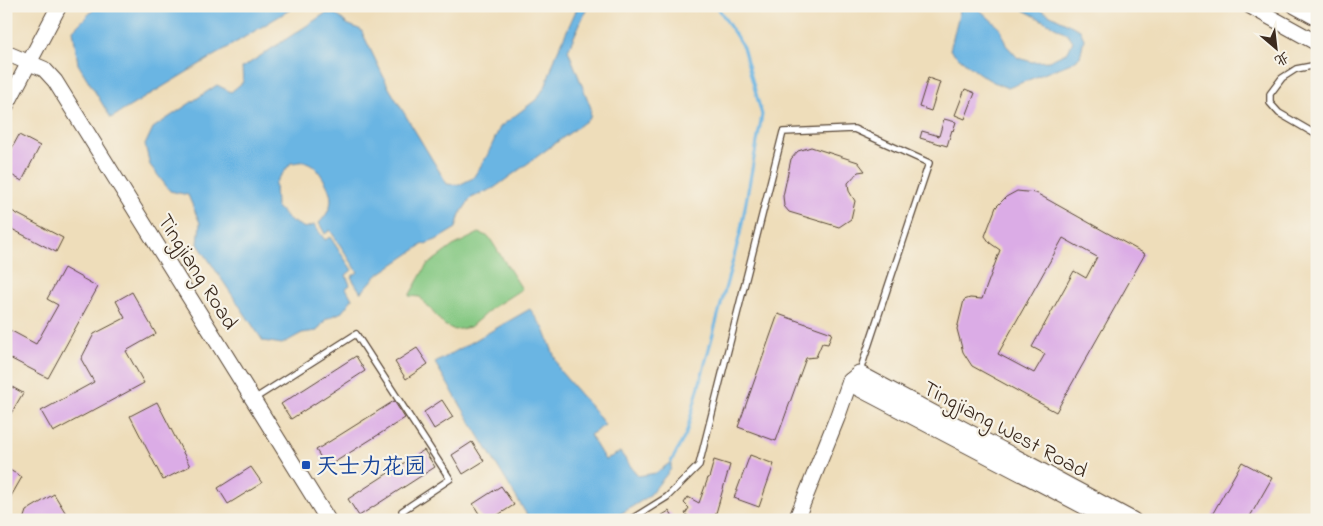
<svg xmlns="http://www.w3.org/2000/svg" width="1323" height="526" viewBox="0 0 1323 526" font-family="'Indie Flower','LXGW WenKai TC',sans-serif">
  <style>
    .green { fill: #84c882; stroke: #607950 }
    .water { fill: #6ab5e3; stroke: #527080 }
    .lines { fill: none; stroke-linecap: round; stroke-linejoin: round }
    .stream { stroke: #6ab5e3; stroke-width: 3 }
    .building { fill: #dbace6; fill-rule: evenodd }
    .lane-casing { stroke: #564535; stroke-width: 8 }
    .secondary-casing { stroke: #564535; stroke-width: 17 }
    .lane { stroke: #fff; stroke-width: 5.5 }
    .secondary { stroke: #fff; stroke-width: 15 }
    .transit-dot { fill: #1a4fb4; stroke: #f7f3e8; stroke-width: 2 }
    .labels { text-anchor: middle; stroke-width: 4.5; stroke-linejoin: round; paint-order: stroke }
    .street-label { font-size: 22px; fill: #3b2a1e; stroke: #f7f3e8 }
    .transit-label { font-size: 22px; fill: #164399; stroke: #f7f3e8; text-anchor: start }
  </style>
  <rect width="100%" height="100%" fill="#f7f3e8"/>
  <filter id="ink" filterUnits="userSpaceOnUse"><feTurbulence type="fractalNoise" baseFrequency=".02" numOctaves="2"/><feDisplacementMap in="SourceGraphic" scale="10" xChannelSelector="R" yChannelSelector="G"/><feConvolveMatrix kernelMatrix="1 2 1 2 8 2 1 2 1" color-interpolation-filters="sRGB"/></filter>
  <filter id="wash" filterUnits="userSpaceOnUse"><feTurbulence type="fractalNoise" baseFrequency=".0096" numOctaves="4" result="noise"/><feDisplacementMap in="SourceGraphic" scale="20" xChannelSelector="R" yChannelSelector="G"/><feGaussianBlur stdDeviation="1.12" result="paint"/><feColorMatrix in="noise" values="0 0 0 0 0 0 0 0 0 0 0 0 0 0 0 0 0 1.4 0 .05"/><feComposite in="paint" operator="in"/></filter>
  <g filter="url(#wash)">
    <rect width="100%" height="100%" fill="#eeddba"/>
    <path class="green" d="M479,233L489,237L522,289L492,308L470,327L455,330L444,325L420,297L409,296L426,266L453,246Z"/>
    <g class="water">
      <path d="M97,6H296L111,118L78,64L73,30Z"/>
      <path d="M578,6H588L568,50L591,108L590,118L494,188L471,198L460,214L456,228L436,240L422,245L376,276L361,293L351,277L358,272L330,230L325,234L319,223C336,206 333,193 321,175C317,169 313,164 306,162C302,161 295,163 291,163L275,183L276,206L289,220L305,228L314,225L325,240L330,237L352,270L346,275L350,285L346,288L352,299L342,312L326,319L317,331L302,333L282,344L263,341L198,244L200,223L188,195L170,191L150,165L145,145L153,128L217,85L231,92L243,82L242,68L326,13L336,14L347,24L361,30L389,88L447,184L459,185L473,178L487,156L500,127L537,99L546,85L556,55Z"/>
      <path d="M961,6H981L980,10L1000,28L1006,45L1018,58L1032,62L1049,61L1068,52L1073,41L1068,34L1016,6H1033L1080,30L1084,39L1080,57L1071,63L1008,88C984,80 969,66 950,50Z"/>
      <path d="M530,309L544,329L560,371L593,409L605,425L590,435L605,460L620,452L638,476L656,473L671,462V469L649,496L611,520H530L435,363Z"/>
    </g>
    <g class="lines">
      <path class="stream" d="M671,462L686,434L740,234L762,115L743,47L717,6"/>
    </g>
    <g id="blocks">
      <g class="building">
        <path d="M928,78L940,82L931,111L919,107Z"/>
        <path d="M965,89L975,93L965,119L955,115Z"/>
        <path d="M944,119L956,122L953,131L952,130L947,146L920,138L922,131L939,136Z"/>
        <path d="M19,135L40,146L22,181L6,172V159Z"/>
        <path d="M811,147L858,162L865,171L858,172L848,183L849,191L855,201L851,219L839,227L789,212L784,206L783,196L791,159L798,151Z"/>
        <path d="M1017,191L1036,193L1145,254L1056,412L972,366L963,352L957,329L964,300L970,298L982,299L1000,250L990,243L985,236L996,207L1006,197ZM1063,238L1097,257L1086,278L1074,271L1032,347L1045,354L1034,373L998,354Z"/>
        <path d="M6,208L63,238L56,252L6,226Z"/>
        <path d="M64,268L98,287L48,378L6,356V328L36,344L58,305L47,299Z"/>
        <path d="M132,292L156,334L126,351L144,383L53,432L41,411L94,382L81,359L94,334L125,318L116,301Z"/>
        <path d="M778,314L832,333L828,344L822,343L816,357L806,358L776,441L738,427Z"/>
        <path d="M417,348L428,364L406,379L395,362Z"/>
        <path d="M356,356L365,371L291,419L281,404Z"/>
        <path d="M12,387L23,393L6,422V397Z"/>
        <path d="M442,400L453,417L434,429L424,412Z"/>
        <path d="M394,401L405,418L327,467L316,450Z"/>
        <path d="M157,402L190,466L163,480L130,416Z"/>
        <path d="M472,442L484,461L463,474L452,455Z"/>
        <path d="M424,450L435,467L359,516L348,499Z"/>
        <path d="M750,455L774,464L759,507L734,498Z"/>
        <path d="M714,460L730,465L714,520H694L685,514L689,508L684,503L688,497L699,503L708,478H709Z"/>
        <path d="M1242,462L1272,478L1248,520H1209Z"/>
        <path d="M251,467L262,483L228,504L218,488Z"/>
        <path d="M6,468L22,477L6,505Z"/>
        <path d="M501,486L514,505L490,520H483L473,504Z"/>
        <path d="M54,494L70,520H23L26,511Z"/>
        <path d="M669,511L675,520H654Z"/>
      </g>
    </g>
  </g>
  <g filter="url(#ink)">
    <use href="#blocks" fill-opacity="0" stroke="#564535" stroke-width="1"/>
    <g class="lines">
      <defs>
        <g id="lane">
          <path d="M1317,65L1296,69L1282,78L1270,94V103L1279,113L1317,135"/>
          <path d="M254,399L356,334L450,479L402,511L405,520"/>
          <path d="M630,520L667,497L699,465L783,132L854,129L929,163L860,371"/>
        </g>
        <g id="secondary">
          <path d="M1250,6L1317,43"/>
          <path d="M1295,6L1317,18"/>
          <path d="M6,53L44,69L55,81L328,520"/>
          <path d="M6,106L59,6"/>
          <path d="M859,373L1133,520"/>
          <path d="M850,381L858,388L1110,520"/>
          <path d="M796,520L837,418L850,381L856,376"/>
        </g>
      </defs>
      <use href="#lane" class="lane-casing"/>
      <use href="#secondary" class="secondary-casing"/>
      <use href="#lane" class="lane"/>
      <use href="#secondary" class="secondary"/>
    </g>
  </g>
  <rect class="transit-dot" x="301" y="460" width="10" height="10" rx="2.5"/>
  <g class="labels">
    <g class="street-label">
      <text transform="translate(199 271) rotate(58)" y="8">Tingjiang Road</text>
      <text transform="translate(1006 428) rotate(28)" y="8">Tingjiang West Road</text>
    </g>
    <g class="transit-label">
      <text x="316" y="473">天士力花园</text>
    </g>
  </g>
  <rect width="1323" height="526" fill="none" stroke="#f7f3e8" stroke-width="25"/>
  <g transform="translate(1276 48) rotate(152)" stroke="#f7f3e8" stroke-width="4" paint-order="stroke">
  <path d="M0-4L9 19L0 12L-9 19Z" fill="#3b2a1e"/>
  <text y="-8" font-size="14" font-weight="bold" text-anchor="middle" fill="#3b2a1e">北</text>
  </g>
</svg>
